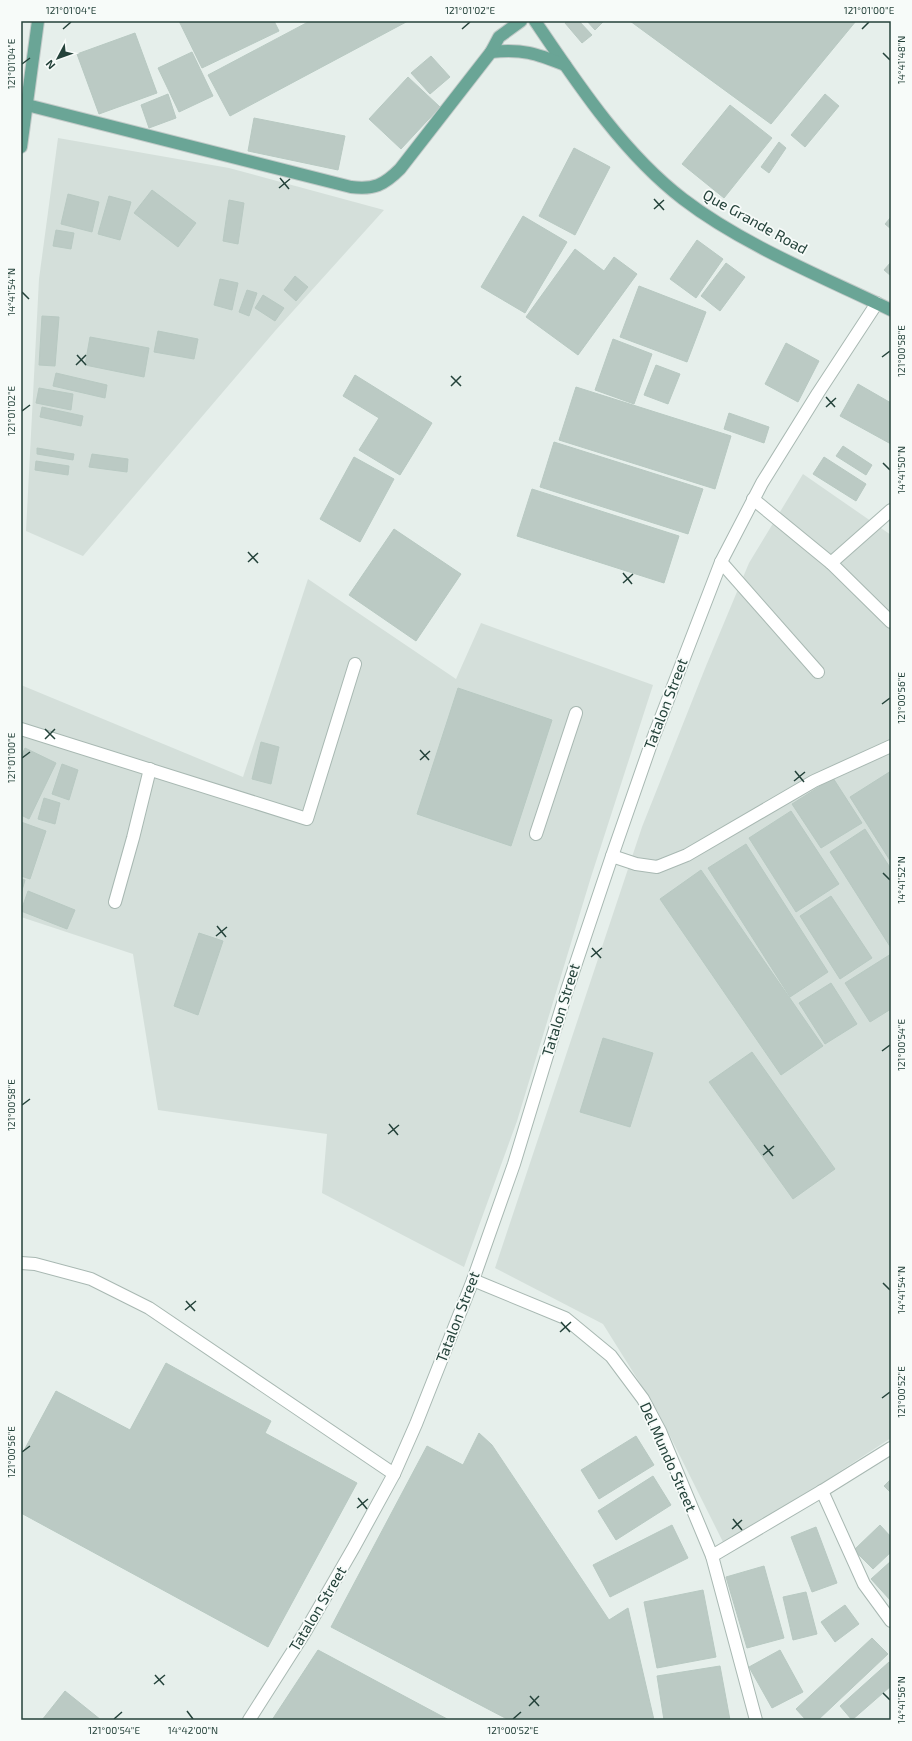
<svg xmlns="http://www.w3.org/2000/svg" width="912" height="1741" viewBox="0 0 912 1741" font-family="'Exo 2',sans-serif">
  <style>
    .built { fill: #d4dfda }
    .building { fill: #bbcac4; stroke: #b8c9c2 }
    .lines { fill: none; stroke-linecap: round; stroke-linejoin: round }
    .minor-casing { stroke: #a8b8b2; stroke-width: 14 }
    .major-casing { stroke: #c2cac8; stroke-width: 14 }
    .minor { stroke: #fff; stroke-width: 12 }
    .major { stroke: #6aa596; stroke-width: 12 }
    .ticks { fill: none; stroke: #24423a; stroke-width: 1.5 }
    .labels { text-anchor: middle; stroke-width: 3.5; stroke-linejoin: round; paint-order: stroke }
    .street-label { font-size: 15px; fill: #24423a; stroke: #f7fbf9 }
    .neatline { fill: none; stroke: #24423a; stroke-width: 1.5 }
    .ticks-label { font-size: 10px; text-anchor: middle; fill: #24423a }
  </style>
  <rect width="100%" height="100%" fill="#e6efeb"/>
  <g class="built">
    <path d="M58,138L229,168L384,210L275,331L83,556L26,531L39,279Z"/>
    <path d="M803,474L891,535V1438L725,1546L658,1412L603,1324L495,1268L642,827L706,666L749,563Z"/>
    <path d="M308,579L456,679L481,623L653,685L591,877L517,1121L464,1267L322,1193L327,1134L158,1110L133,954L21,917V685L243,777Z"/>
  </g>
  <g class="building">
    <path d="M179,21H274L279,31L202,68Z"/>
    <path d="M310,21H408L230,116L208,75Z"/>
    <path d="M568,21H579L592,35L582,43L565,23Z"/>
    <path d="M587,21H603V22L595,30Z"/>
    <path d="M630,21H856L771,124Z"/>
    <path d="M135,33L157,93L99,114L77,54Z"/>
    <path d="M192,52L213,96L179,112L158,68Z"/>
    <path d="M431,56L450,77L430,94L411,73Z"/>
    <path d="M408,77L440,107L401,149L369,119Z"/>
    <path d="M168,94L176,118L149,128L141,105Z"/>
    <path d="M825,94L839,106L805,147L791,135Z"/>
    <path d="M730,105L772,138L724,198L682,164Z"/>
    <path d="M254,118L345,136L338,170L248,151Z"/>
    <path d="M779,142L786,148L769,173L761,167Z"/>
    <path d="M574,148L610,167L575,235L539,216Z"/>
    <path d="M152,190L196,223L178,247L134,213Z"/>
    <path d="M68,194L99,202L92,232L61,224Z"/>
    <path d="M109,196L131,202L120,240L98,234Z"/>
    <path d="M229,200L244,203L238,244L223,241Z"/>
    <path d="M523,216L567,242L525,313L481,287Z"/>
    <path d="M891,217V229L885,224Z"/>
    <path d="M56,230L74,233L71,249L53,246Z"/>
    <path d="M697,240L723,259L696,298L670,279Z"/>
    <path d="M575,249L604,271L614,257L637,274L578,355L526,317Z"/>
    <path d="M891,262V276L884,270Z"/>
    <path d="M726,263L745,277L720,311L701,296Z"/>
    <path d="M295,276L308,287L296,301L284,290Z"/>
    <path d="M220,279L238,283L232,310L214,305Z"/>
    <path d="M639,286L706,312L687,362L620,337Z"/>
    <path d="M247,290L257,293L249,316L239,312Z"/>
    <path d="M263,295L284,308L275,321L255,308Z"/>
    <path d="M42,316L59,317L55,366L39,365Z"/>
    <path d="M158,331L198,339L194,359L154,352Z"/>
    <path d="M90,337L149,348L144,377L85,365Z"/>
    <path d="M613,339L652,354L634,404L595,390Z"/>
    <path d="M786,343L819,361L798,402L765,384Z"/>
    <path d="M656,365L680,374L668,404L644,395Z"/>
    <path d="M56,373L107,385L105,398L53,386Z"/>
    <path d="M355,375L432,423L400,475L359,450L379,418L343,396Z"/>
    <path d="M858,384L891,403V444L840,416Z"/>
    <path d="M576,387L731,436L715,489L559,440Z"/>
    <path d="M39,388L73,394L71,410L36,403Z"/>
    <path d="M42,407L83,416L81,426L40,417Z"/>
    <path d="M729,413L769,427L764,443L724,429Z"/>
    <path d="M554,442L703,489L688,534L540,487Z"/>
    <path d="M843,446L872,465L866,475L836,456Z"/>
    <path d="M37,448L74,454L73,460L37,454Z"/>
    <path d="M92,454L128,459L127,472L89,467Z"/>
    <path d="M354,457L394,479L360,542L320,519Z"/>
    <path d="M824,457L866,484L856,501L813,474Z"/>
    <path d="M36,461L69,466L68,475L35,470Z"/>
    <path d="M532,489L679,536L664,583L517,536Z"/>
    <path d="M394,529L461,574L416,641L349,595Z"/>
    <path d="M458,688L552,720L511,846L417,814Z"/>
    <path d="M261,742L279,747L271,784L252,779Z"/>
    <path d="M25,748L56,763L29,819L21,815V757Z"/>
    <path d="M62,764L78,770L69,800L52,794Z"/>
    <path d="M891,771V862L850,797Z"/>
    <path d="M833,778L862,823L821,848L792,804Z"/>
    <path d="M44,798L60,803L55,824L38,819Z"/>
    <path d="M791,811L839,884L796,912L749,838Z"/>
    <path d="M21,822L46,831L30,879L21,876Z"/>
    <path d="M865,829L891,869V948L830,852Z"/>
    <path d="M746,844L828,972L790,997L708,868Z"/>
    <path d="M701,870L823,1046L781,1075L660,899Z"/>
    <path d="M21,879L25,880L21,894Z"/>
    <path d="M28,891L75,910L67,929L21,911Z"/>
    <path d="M831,896L872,958L840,979L800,916Z"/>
    <path d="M199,933L223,941L198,1015L174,1006Z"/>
    <path d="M891,954V1009L870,1022L845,983Z"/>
    <path d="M831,983L857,1024L825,1044L799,1003Z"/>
    <path d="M603,1038L653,1053L630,1127L580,1112Z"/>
    <path d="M752,1052L835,1169L793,1199L709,1082Z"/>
    <path d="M166,1363L271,1421L265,1433L357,1483L268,1647L21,1513V1456L56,1391L130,1430Z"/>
    <path d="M479,1433L492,1445L609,1620L628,1608L654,1720H509L331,1627L427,1446L463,1465Z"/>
    <path d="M636,1436L654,1465L599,1499L581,1470Z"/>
    <path d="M653,1476L671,1505L616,1540L598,1511Z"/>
    <path d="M891,1479V1493L884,1486Z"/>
    <path d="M672,1525L688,1558L610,1597L593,1565Z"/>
    <path d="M880,1525L891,1537V1552L873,1569L854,1550Z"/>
    <path d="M816,1527L837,1583L812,1592L791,1537Z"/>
    <path d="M891,1561V1601L871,1579Z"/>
    <path d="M764,1566L784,1638L747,1648L726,1577Z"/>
    <path d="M703,1590L716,1657L657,1668L644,1602Z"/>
    <path d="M806,1592L817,1634L793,1640L783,1597Z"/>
    <path d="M845,1605L859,1624L835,1642L821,1622Z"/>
    <path d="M872,1638L888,1654L818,1720H806L796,1709Z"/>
    <path d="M318,1650L449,1720H272Z"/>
    <path d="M780,1650L803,1692L772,1708L749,1667Z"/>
    <path d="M889,1662L891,1665V1686L852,1720L840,1706Z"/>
    <path d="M720,1666L730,1720H664L657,1676Z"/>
    <path d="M65,1691L101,1720H42Z"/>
  </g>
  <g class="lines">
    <defs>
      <g id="minor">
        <path d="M753,499L831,563L891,622"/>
        <path d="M721,562L818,672"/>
        <path d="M831,563L891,510"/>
        <path d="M21,729L307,819L355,664"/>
        <path d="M536,834L576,713"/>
        <path d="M612,856L636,864L657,867L687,855L814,781L891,746"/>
        <path d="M115,902L133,838L150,769"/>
        <path d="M21,1263L35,1264L91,1279L149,1308L394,1474"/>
        <path d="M473,1280L565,1318L611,1356L643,1399L660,1431L712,1556L756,1720"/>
        <path d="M822,1491L864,1584L891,1621"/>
        <path d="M712,1556L822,1491L891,1448"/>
        <path d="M249,1720L305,1632L354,1547L394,1474L416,1424L473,1280L514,1164L567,990L612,856L652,741L721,562L762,483L818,393L877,303"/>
      </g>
      <g id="major">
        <path d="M535,21C577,83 623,153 683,199C743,245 823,277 891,310"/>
        <path d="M491,52C523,49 535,53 565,65"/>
        <path d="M27,105L351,187C374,190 384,185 400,169L491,52L499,37L521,21"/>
        <path d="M21,147L38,21"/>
      </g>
    </defs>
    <use href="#minor" class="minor-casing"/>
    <use href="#major" class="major-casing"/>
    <use href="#minor" class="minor"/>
    <use href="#major" class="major"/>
  </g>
  <path class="ticks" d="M63,29L71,22M462,29L470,22M862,29L869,22M883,53L890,60M22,64L30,58M280,178L289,189M279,188L290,179M654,199L664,210M654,209L664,200M22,292L29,299M77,355L86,365M882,357L890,351M76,365L86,355M451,376L461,386M451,386L461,376M826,397L835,407M826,407L836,398M22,411L30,405M883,463L890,470M248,552L258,563M248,562L258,553M623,573L632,584M623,583L633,574M882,704L890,698M45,729L55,739M45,739L55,729M420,750L429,760M22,758L30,752M420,760L430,751M795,771L804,782M794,781L805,772M883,873L890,880M217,926L226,937M216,936L227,927M592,948L601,958M591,957L602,948M882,1051L890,1045M22,1105L30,1099M389,1124L398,1135M388,1134L399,1125M764,1145L773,1156M763,1155L774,1146M883,1283L890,1290M186,1301L195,1311M185,1310L196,1301M561,1322L570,1332M560,1332L571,1322M882,1398L890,1392M22,1452L30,1446M358,1498L367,1509M357,1508L368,1499M733,1519L742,1530M732,1529L742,1520M155,1675L164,1685M154,1684L165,1675M883,1693L890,1700M530,1696L539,1706M529,1706L539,1696M187,1711L193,1719M114,1719L122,1712M513,1719L521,1712"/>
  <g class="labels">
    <g class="street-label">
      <text transform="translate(755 222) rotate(29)" y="5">Que Grande Road</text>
      <text transform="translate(666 704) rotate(-69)" y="5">Tatalon Street</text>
      <text transform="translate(561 1010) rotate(-73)" y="5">Tatalon Street</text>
      <text transform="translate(458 1317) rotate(-69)" y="5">Tatalon Street</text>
      <text transform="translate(668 1457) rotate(66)" y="5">Del Mundo Street</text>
      <text transform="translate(318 1609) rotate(-59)" y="5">Tatalon Street</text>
    </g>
  </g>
  <rect width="912" height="1741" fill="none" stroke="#f7fbf9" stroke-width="44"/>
  <g transform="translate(58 58) rotate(229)" stroke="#f7fbf9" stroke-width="3" paint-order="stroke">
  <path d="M0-3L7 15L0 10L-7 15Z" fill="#24423a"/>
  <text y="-6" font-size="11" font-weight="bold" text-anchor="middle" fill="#24423a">N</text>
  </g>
  <rect x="22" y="22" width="868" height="1697" class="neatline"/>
  <g class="ticks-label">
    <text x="71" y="14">121°01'04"E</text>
    <text x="470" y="14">121°01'02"E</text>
    <text x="869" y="14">121°01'00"E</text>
    <text transform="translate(901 60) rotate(-90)" y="4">14°41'48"N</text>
    <text transform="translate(11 64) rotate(-90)" y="4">121°01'04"E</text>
    <text transform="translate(11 292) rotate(-90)" y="4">14°41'54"N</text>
    <text transform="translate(901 351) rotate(-90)" y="4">121°00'58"E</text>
    <text transform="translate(11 411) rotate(-90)" y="4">121°01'02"E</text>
    <text transform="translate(901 470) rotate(-90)" y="4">14°41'50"N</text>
    <text transform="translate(901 698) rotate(-90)" y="4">121°00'56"E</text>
    <text transform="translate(11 758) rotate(-90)" y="4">121°01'00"E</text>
    <text transform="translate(901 880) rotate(-90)" y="4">14°41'52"N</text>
    <text transform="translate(901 1045) rotate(-90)" y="4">121°00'54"E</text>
    <text transform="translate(11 1105) rotate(-90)" y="4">121°00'58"E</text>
    <text transform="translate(901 1290) rotate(-90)" y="4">14°41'54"N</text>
    <text transform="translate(901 1392) rotate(-90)" y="4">121°00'52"E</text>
    <text transform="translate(11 1452) rotate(-90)" y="4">121°00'56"E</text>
    <text transform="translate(901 1700) rotate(-90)" y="4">14°41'56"N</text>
    <text x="114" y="1734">121°00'54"E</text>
    <text x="193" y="1734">14°42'00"N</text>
    <text x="513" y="1734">121°00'52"E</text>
  </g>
</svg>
